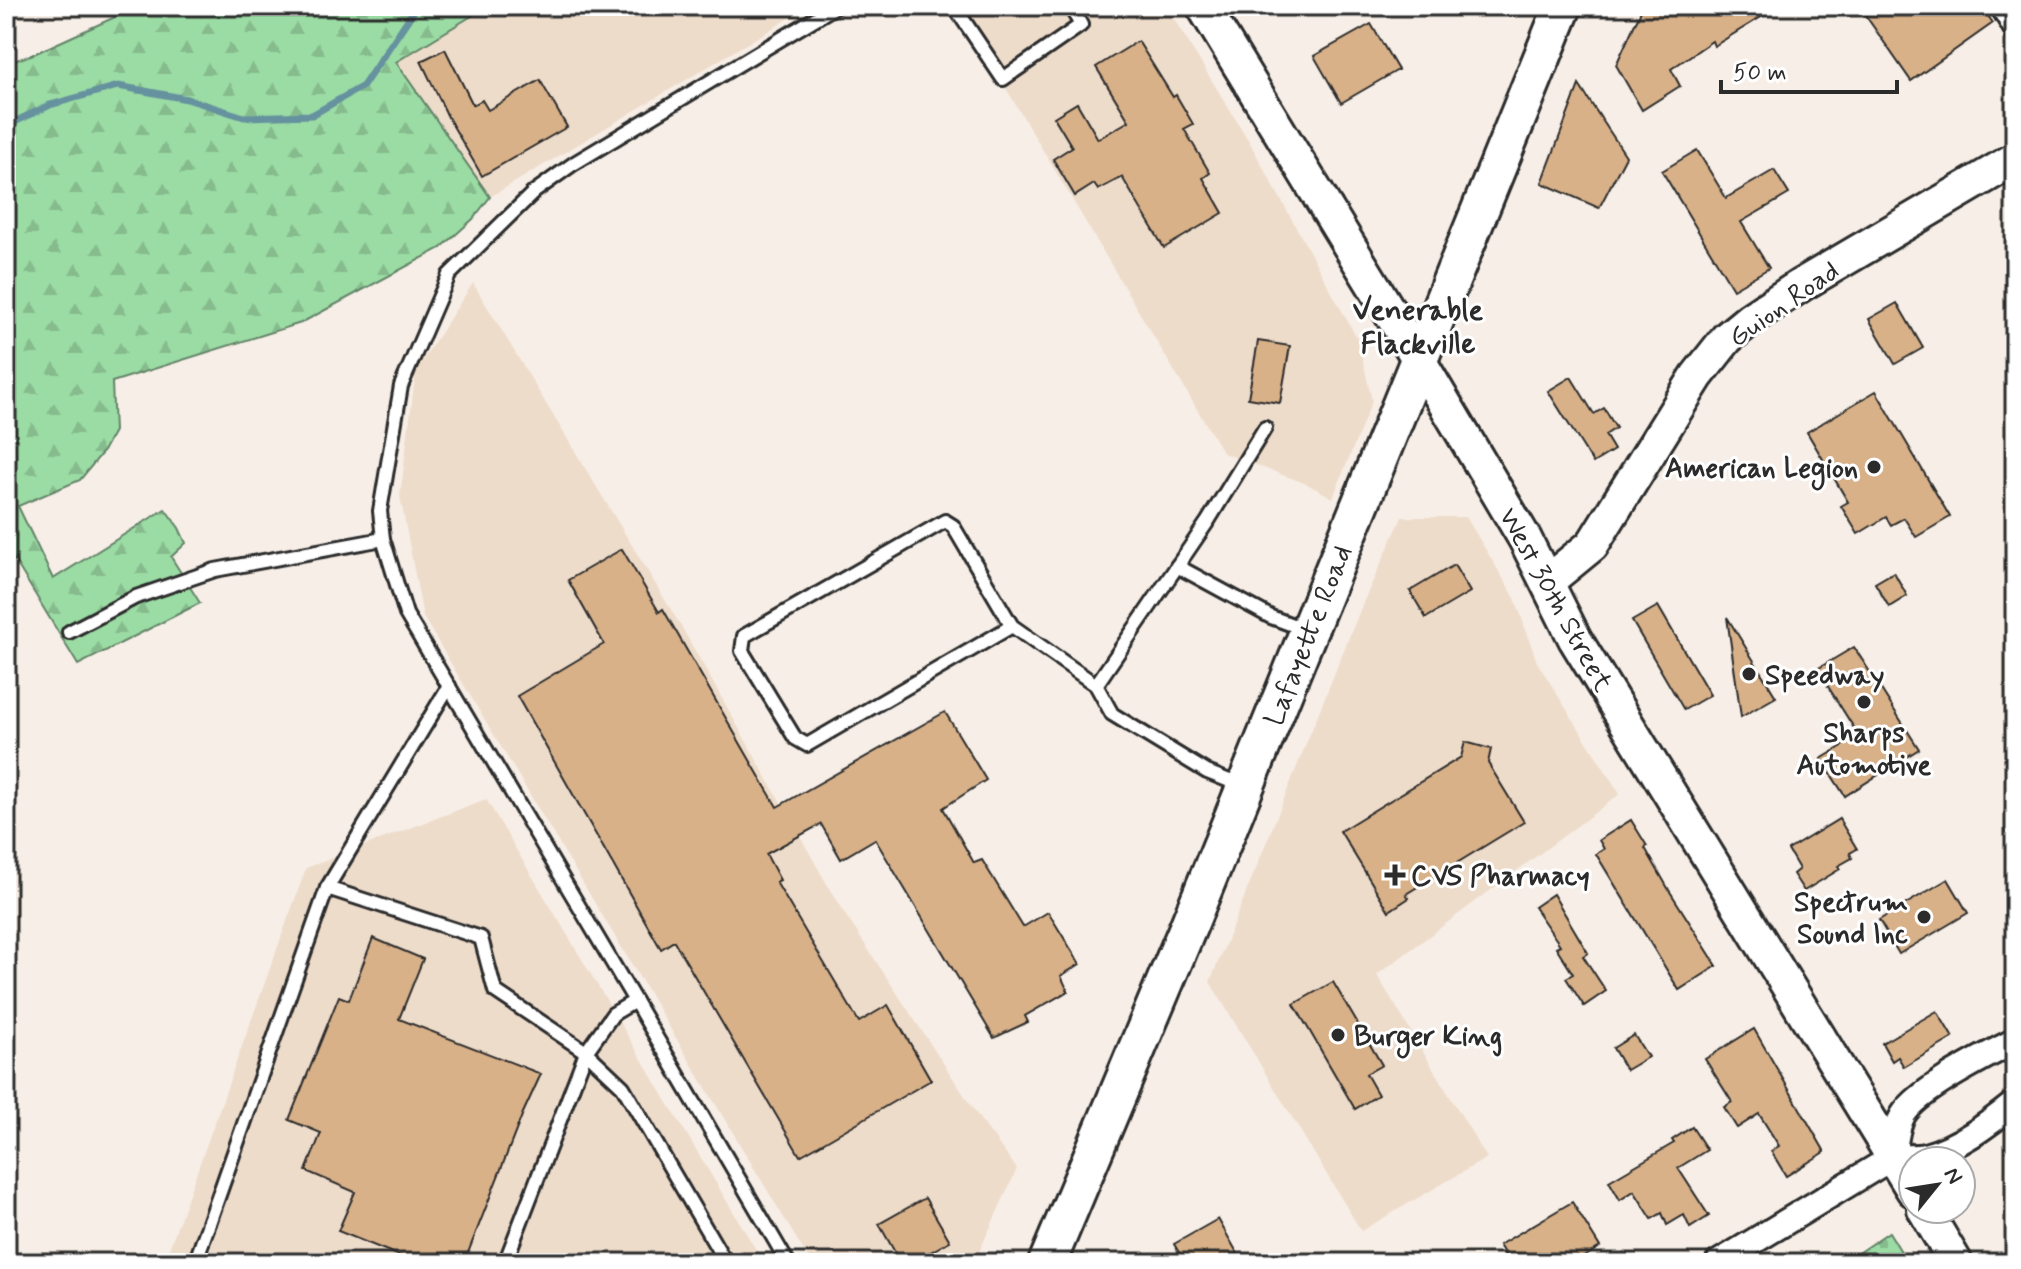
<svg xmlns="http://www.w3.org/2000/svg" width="2021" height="1269" viewBox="0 0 2021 1269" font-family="Mynerve,sans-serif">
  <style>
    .built { fill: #eedccb }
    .forest { fill: url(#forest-firs); stroke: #638368; stroke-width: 2 }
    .cemetery { fill: url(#cemetery-stones); stroke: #638368; stroke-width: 2 }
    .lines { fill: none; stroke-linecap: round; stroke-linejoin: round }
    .stream { stroke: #65929e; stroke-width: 7 }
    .building { fill: #d8b189; stroke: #2b2b2b; stroke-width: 2 }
    .lane-casing { stroke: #2b2b2b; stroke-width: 18 }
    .street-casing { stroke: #2b2b2b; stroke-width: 30 }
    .secondary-casing { stroke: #2b2b2b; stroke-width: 38 }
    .primary-casing { stroke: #2b2b2b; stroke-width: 42 }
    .lane { stroke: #fff; stroke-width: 12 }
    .street { stroke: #fff; stroke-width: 24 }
    .secondary { stroke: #fff; stroke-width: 32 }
    .primary { stroke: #fff; stroke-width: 36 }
    .poi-dot { fill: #2b2b2b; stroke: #fff; stroke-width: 3 }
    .labels { text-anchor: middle; stroke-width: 6; stroke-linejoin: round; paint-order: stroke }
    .street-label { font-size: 28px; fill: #2b2b2b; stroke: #fff }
    .poi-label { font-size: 28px; font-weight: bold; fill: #2b2b2b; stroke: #fff; text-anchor: start }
    .neighbourhood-label { font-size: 30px; font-weight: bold; fill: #2b2b2b; stroke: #fff }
  </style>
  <defs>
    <pattern id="forest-firs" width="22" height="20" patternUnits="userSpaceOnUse" patternTransform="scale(2)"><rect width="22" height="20" fill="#9bdba4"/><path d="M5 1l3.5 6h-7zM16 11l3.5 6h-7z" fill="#86bc8d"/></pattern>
    <pattern id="cemetery-stones" width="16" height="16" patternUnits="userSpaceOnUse" patternTransform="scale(2)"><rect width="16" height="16" fill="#9bdba4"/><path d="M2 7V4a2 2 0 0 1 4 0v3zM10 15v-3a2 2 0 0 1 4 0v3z" fill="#86bc8d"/></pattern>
  </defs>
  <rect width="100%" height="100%" fill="#f7efe7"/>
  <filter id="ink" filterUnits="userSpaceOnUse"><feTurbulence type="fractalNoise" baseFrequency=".0125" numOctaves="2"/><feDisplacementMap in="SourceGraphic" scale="16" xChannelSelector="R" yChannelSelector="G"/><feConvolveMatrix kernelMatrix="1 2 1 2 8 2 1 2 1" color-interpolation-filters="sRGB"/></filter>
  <g filter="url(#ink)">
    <g class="built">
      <path d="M488,6H810L490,197L396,62Z"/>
      <path d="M957,6H1166L1249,141L1359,342L1372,401L1333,498L1307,484L1223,453Z"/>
      <path d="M473,283L681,626L839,905L980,1119L1017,1169L974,1263H811L423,617L400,496L416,370Z"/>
      <path d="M1402,517H1466L1515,598L1537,662L1620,794L1377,975L1487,1158L1361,1231L1210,982L1362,605Z"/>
      <path d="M486,799L764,1263H164L306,868Z"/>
    </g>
    <path class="forest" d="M139,6H488L396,62L490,197L473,219L441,248L301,323L112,382L114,431L102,453L80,480L18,506L53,579L165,509L179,528L186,543L171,557L200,603L78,665L6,546V64L36,53Z"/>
    <path class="cemetery" d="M1889,1232L1908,1263H1843Z"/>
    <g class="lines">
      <path class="stream" d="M6,126L50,105L118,86L187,99L244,117L312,115L363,86L417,6"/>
    </g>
    <g class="building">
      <path d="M1643,6H1779L1714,46L1712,41L1671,69L1680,86L1642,110L1616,65Z"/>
      <path d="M1859,6H1981L1993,23L1911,81Z"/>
      <path d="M1371,24L1398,70L1341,103L1314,56Z"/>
      <path d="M1138,41L1173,97L1176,95L1193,124L1184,129L1210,173L1203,178L1223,213L1164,248L1122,177L1098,190L1094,184L1075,196L1053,159L1072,147L1054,117L1077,103L1098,139L1129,121L1096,67Z"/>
      <path d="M445,49L473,105L482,100L488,110L540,80L567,127L482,176L449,119L421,61Z"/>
      <path d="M1579,85L1626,156L1599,208L1542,183Z"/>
      <path d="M1697,150L1726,198L1774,170L1789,194L1741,222L1769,268L1733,289L1662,171Z"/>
      <path d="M1897,303L1923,348L1895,364L1869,319Z"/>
      <path d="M1258,341L1290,346L1280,403L1248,398Z"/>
      <path d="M1571,377L1594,414L1604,408L1616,428L1605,435L1614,450L1593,463L1548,391Z"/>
      <path d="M1876,391L1950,517L1916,537L1904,518L1891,525L1886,517L1858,534L1841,506L1848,502L1807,432Z"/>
      <path d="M622,549L659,612L663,609L777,807L945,712L986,780L943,808L974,863L982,860L1023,927L1048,912L1080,964L1061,976L1068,991L1025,1016L1028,1022L994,1038L875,839L841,859L821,824L766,854L780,880L776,882L859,1022L888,1005L931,1080L800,1156L674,941L661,949L517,696L604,644L568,580Z"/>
      <path d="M1454,565L1470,592L1426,618L1410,591Z"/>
      <path d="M1894,572L1907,596L1889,607L1875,583Z"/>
      <path d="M1658,606L1710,695L1684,710L1632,621Z"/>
      <path d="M1727,617L1776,697L1741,717Z"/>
      <path d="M1854,647L1919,749L1845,796L1821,759L1859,736L1817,669Z"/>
      <path d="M1465,742L1491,749L1488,763L1524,822L1406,894L1409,898L1389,911L1340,831L1461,757Z"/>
      <path d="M1839,819L1857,849L1850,853L1852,858L1838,866L1840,869L1804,891L1793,874L1799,869L1788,850Z"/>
      <path d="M1631,820L1647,846L1645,848L1669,890L1717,966L1679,990L1596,854L1604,849L1599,840Z"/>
      <path d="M1948,879L1968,913L1899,954L1879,920Z"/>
      <path d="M1553,894L1588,953L1583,956L1606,991L1584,1006L1566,978L1573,974L1556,947L1560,945L1534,907Z"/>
      <path d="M373,938L423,959L399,1019L541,1074L523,1113L464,1263H417L338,1231L355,1192L306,1171L321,1133L289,1120L339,996L349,1000Z"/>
      <path d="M1333,982L1382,1065L1366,1074L1378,1095L1355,1109L1294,1004Z"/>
      <path d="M1937,1011L1953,1038L1904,1067L1898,1057L1892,1061L1882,1043Z"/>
      <path d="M1754,1029L1825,1152L1786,1176L1771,1151L1779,1146L1759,1114L1737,1128L1724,1107L1732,1102L1705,1059Z"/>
      <path d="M1634,1035L1648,1057L1626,1070L1613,1048Z"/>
      <path d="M1692,1127L1707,1150L1678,1168L1709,1216L1690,1228L1684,1215L1667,1225L1662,1213L1652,1219L1634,1191L1620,1200L1609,1181L1674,1143L1672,1140Z"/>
      <path d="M925,1198L950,1241L911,1263H901L879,1224Z"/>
      <path d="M1572,1202L1600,1247L1574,1263H1510L1499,1245Z"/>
      <path d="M1218,1219L1243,1263H1185L1174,1244Z"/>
    </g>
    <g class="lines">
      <defs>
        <g id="lane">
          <path d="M954,6L1003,79L1081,25L1070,6"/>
          <path d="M1996,6L2015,38"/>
          <path d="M1177,566L1271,617L1306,630"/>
          <path d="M1012,626L807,745L795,738L742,651L744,636L945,521L953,526L1012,626L1096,685"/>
          <path d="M69,632L136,597L215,570L383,539"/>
          <path d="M1242,786L1207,772L1112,714L1096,685L1208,521L1265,428"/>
          <path d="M327,888L449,686"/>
          <path d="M635,1001L406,614L383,539L380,511L401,386L449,275L534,192L573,164L836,6"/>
          <path d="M195,1263L327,888L481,938L495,991L586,1052L505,1263"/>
          <path d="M726,1263L623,1087L586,1052L613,1014L635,1001L788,1263"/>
        </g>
        <g id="street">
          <path d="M1893,1157C1895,1145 1896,1130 1901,1119C1912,1092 1988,1055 2015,1041"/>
          <path d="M1718,1263L1893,1157C1903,1157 1915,1158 1925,1156C1958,1148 1990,1123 2015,1103"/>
        </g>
        <g id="secondary">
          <path d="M1203,6L1419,360L1525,539L1575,639L1913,1190"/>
          <path d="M1548,581L1592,545L1697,376L1727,338L1750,319L1801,285L2015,159"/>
          <path d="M1924,1209L1956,1263"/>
        </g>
        <path id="primary" d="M1047,1263L1189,925L1563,6"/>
      </defs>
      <use href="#lane" class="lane-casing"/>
      <use href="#street" class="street-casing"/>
      <use href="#secondary" class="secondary-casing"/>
      <use href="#primary" class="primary-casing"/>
      <use href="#lane" class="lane"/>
      <use href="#street" class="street"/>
      <use href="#secondary" class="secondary"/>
      <use href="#primary" class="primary"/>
    </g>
  </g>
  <g class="poi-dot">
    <circle cx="1874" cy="467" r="8"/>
    <circle cx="1749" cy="674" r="8"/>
    <circle cx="1864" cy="702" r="8"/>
    <path d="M1391 863h8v8h8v8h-8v8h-8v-8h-8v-8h8z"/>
    <circle cx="1924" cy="917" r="8"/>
    <circle cx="1338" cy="1035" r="8"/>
  </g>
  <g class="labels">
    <g class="street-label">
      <text transform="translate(1783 303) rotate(-35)" y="10">Guion Road</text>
      <text transform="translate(1557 599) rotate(61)" y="10">West 30th Street</text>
      <text transform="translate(1307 635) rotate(-68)" y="10">Lafayette Road</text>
    </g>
    <g class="poi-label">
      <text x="1858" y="477" text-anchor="end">American Legion</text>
      <text x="1765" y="684">Speedway</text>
      <text x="1864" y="742" text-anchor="middle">Sharps<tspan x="1864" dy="32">Automotive</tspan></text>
      <text x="1411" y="885">CVS Pharmacy</text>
      <text x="1908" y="911" text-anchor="end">Spectrum<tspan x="1908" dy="32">Sound Inc</tspan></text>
      <text x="1354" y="1045">Burger King</text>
    </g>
    <g class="neighbourhood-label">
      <text x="1418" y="319">Venerable<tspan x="1418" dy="34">Flackville</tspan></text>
    </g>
  </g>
  <rect width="2021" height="1269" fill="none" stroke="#fff" stroke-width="32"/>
  <rect x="16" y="16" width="1989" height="1237" fill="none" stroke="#2b2b2b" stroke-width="3" filter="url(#ink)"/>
  <g transform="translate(1937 1185) rotate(60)"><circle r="38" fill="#ffffff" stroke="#aaaaaa" stroke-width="2"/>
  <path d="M0-6L14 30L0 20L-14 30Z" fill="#2b2b2b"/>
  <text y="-12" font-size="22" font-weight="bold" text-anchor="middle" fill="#2b2b2b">N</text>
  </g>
  <path d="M1721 80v12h176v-12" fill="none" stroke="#2b2b2b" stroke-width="4"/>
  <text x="1733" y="80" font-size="24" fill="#2b2b2b" stroke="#ffffff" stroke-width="6" paint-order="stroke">50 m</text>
</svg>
